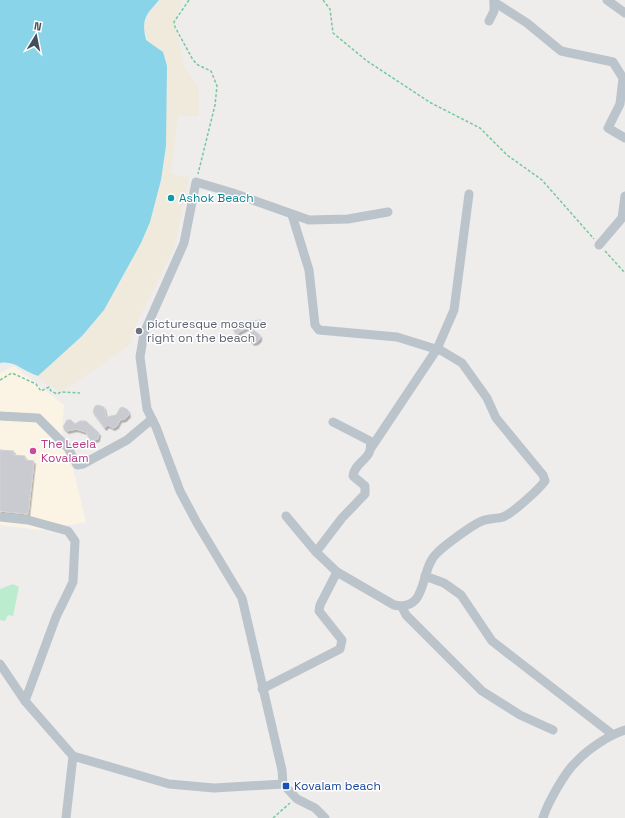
<svg xmlns="http://www.w3.org/2000/svg" width="625" height="818" viewBox="0 0 625 818" font-family="'Space Grotesk',sans-serif">
  <style>
    .commercial { fill: #fbf4e5 }
    .green { fill: #bbecce }
    .sand { fill: #f0eadd }
    .water { fill: #89d4e8 }
    .building { fill: #c9cbd1; stroke: #d0d2d8; filter: url(#shadow) }
    .lines { fill: none; stroke-linecap: round; stroke-linejoin: round }
    .path { stroke: #74c9a0; stroke-width: 1.5; stroke-dasharray: 3 2; stroke-linecap: butt }
    .minor { stroke: #bbc4cb; stroke-width: 9 }
    .culture-dot { fill: #0f9aa8; stroke: #fff; stroke-width: 1.5 }
    .worship-dot { fill: #6b7280; stroke: #fff; stroke-width: 1.5 }
    .hotel-dot { fill: #d1479c; stroke: #fff; stroke-width: 1.5 }
    .transit-dot { fill: #1a4fb4; stroke: #fff; stroke-width: 1.5 }
    .labels { text-anchor: middle; stroke-width: 3; stroke-linejoin: round; paint-order: stroke }
    .culture-label { font-size: 12px; fill: #0d838f; stroke: #fff; text-anchor: start }
    .worship-label { font-size: 12px; fill: #5b616d; stroke: #fff; text-anchor: start }
    .hotel-label { font-size: 12px; fill: #b23c85; stroke: #fff; text-anchor: start }
    .transit-label { font-size: 12px; fill: #164399; stroke: #fff; text-anchor: start }
  </style>
  <defs>
    <filter id="shadow"><feDropShadow dx="1.5" dy="2.5" stdDeviation="0" flood-color="#0004"/></filter>
  </defs>
  <rect width="100%" height="100%" fill="#efecec"/>
  <path class="commercial" d="M14,366L64,405L61,442L71,460L86,522L41,530L0,525V373Z"/>
  <path class="green" d="M13,584L19,587L13,616L8,615L5,621L0,620V589Z"/>
  <path class="sand" d="M159,0H182L175,22L184,66L199,88V116H178L171,174L189,177L175,246L136,325L130,345L61,392L43,382L38,376L82,336L104,310L141,243L150,222L161,180L166,146L163,52L146,40C142,19 146,16 159,0Z"/>
  <path class="water" d="M0,0H159C146,15 141,19 146,40L163,52L167,66L166,146L161,180L150,222L141,243L104,310L82,336L38,376C24,372 15,360 0,363Z"/>
  <g class="building">
    <path d="M261,320L236,334L233,329L234,324L237,322L243,325L248,321Z"/>
    <path d="M251,328L260,335V339L257,342L253,343L249,339Z"/>
    <path d="M98,405L104,407L106,417L116,415L120,408L123,407L128,410L129,415L125,419L120,420L117,426L113,428L108,425L105,428L93,412L95,406Z"/>
    <path d="M67,420H71L75,424L80,421H86L99,433L98,439L91,441L86,432L76,429L67,431L63,427Z"/>
    <path d="M0,450L14,451L13,455L25,456V460L34,461L28,514L0,511Z"/>
  </g>
  <g class="lines">
    <g class="path">
      <path d="M189,0L174,22L175,27L193,60L198,65L211,71L217,86L215,105L198,174"/>
      <path d="M323,0L330,9L333,33L367,61L431,103L480,128L507,155L542,180L594,239"/>
      <path d="M605,251L625,273"/>
      <path d="M0,380L12,373L36,384L41,391L49,387L51,391L57,394L61,392L80,393"/>
      <path d="M273,818L290,803"/>
    </g>
    <g class="minor">
      <path d="M607,0L625,13"/>
      <path d="M494,2L527,23L561,51L613,62L623,78L620,104L608,128L625,138"/>
      <path d="M489,21L494,11V0"/>
      <path d="M599,245L622,218L625,196"/>
      <path d="M0,416L38,418L68,448L77,465L83,464L127,440L152,419"/>
      <path d="M371,448L437,349L454,310L469,194"/>
      <path d="M286,516L316,552L337,572L394,605C429,612 419,569 437,553C445,545 472,525 482,521C488,518 497,519 503,517C513,513 538,490 545,481L543,475L496,418L487,398L462,363L442,351L397,337L319,330L315,325L309,270L292,215"/>
      <path d="M0,517L28,520L68,531L75,541L73,582L56,617L25,701"/>
      <path d="M316,552L342,518L365,494V486L353,476C355,460 374,460 370,441L333,422"/>
      <path d="M425,576L444,583L461,595L492,641L612,734"/>
      <path d="M402,607L406,615L482,691L520,715L553,730"/>
      <path d="M0,664L25,701L73,756L169,784L214,788L283,784"/>
      <path d="M262,689L340,649L342,640L319,611L320,605L337,572"/>
      <path d="M66,818L73,756"/>
      <path d="M325,818L315,808L297,799L283,784L282,770L242,598L197,523L180,491L156,427L147,409L140,357L144,333L184,243L196,182L233,193L309,220L348,219L388,212"/>
      <path d="M543,818C547,804 565,772 576,762C588,749 609,735 625,730"/>
    </g>
  </g>
  <circle class="culture-dot" cx="171" cy="198" r="4"/>
  <circle class="worship-dot" cx="139" cy="331" r="4"/>
  <circle class="hotel-dot" cx="33" cy="451" r="4"/>
  <rect class="transit-dot" x="282" y="782" width="8" height="8" rx="2"/>
  <g class="labels">
    <g class="culture-label">
      <text x="179" y="202">Ashok Beach</text>
    </g>
    <g class="worship-label">
      <text x="147" y="328">picturesque mosque<tspan x="147" dy="14">right on the beach</tspan></text>
    </g>
    <g class="hotel-label">
      <text x="41" y="448">The Leela<tspan x="41" dy="14">Kovalam</tspan></text>
    </g>
    <g class="transit-label">
      <text x="294" y="790">Kovalam beach</text>
    </g>
  </g>
  <g transform="translate(36 36) rotate(10)" stroke="#ffffff" stroke-width="3" paint-order="stroke">
  <path d="M0-3L7 15L0 10L-7 15Z" fill="#454f59"/>
  <text y="-6" font-size="11" font-weight="bold" text-anchor="middle" fill="#454f59">N</text>
  </g>
</svg>
